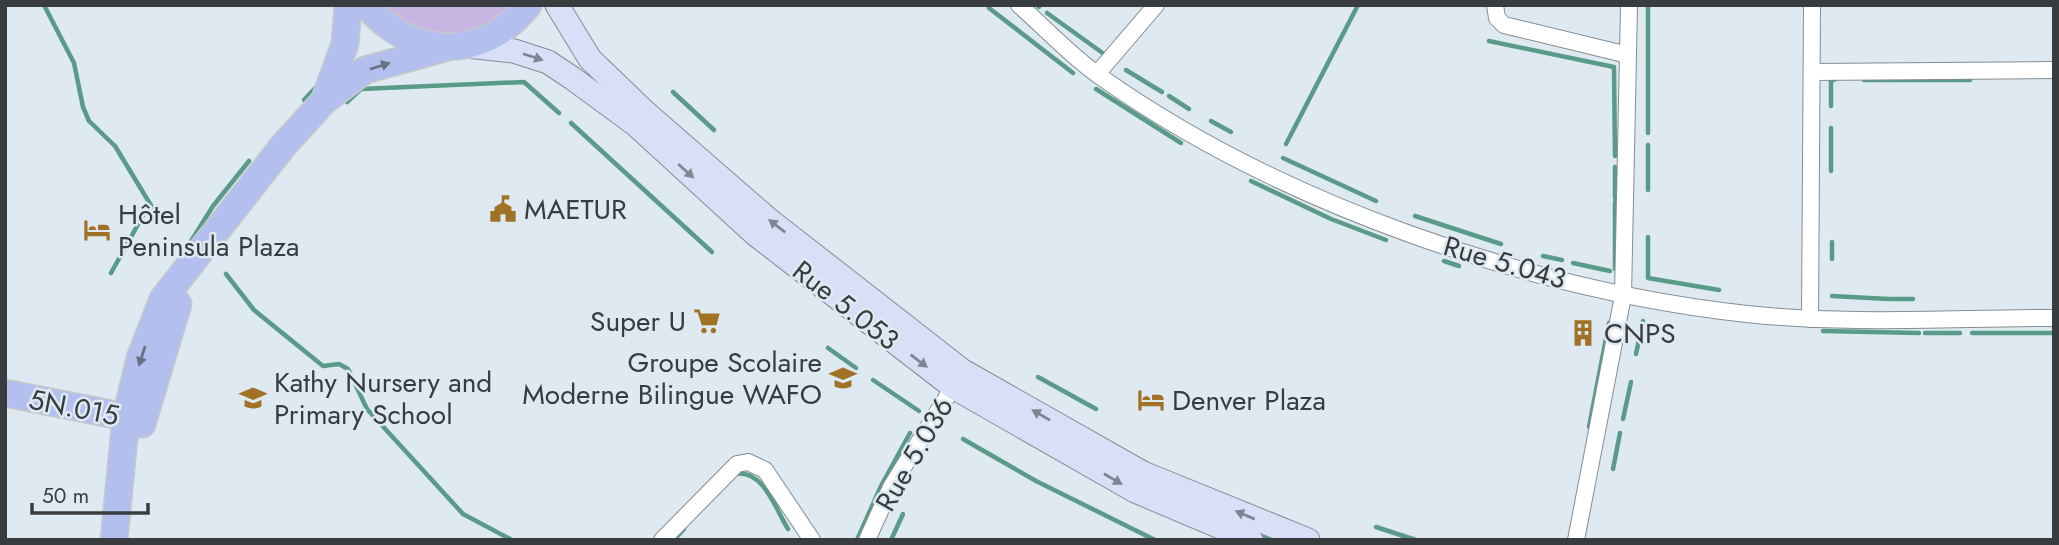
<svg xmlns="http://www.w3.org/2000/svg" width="2059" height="545" viewBox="0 0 2059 545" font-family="Jost,sans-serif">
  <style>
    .green { fill: #c8b5e1 }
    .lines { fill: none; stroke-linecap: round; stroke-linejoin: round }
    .stream { stroke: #599b88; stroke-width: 4.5 }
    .street-casing { stroke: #838d94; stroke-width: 18 }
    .secondary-casing { stroke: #838d94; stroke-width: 25 }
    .primary-casing { stroke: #c7c8c9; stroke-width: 29 }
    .street { stroke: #fff; stroke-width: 16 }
    .secondary { stroke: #d9dff7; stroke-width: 23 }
    .primary { stroke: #b3bfee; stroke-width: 26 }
    .oneway { fill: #808592 }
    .oneway2 { fill: #697085 }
    .labels { text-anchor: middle; stroke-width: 5; stroke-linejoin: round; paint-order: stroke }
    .poi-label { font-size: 28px; fill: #383c3f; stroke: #dee9f1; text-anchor: start }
    .street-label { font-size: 28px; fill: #383c3f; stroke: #dee9f1 }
  </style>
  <rect width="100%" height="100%" fill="#dee9f1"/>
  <path class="green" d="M383,5H512C477,44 418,41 383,5Z"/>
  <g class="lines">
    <g class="stream">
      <path d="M44,5L74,63L83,107L89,121L115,146L158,217"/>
      <path d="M1037,5L1039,7"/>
      <path d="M1648,5V133"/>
      <path d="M989,8L1073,73"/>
      <path d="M1047,13L1104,54"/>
      <path d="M1489,41L1614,67L1615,156"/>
      <path d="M1126,70L1162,92"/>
      <path d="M1864,80H1970"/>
      <path d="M1096,89L1181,143"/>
      <path d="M673,92L714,130"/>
      <path d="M1169,96L1189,109"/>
      <path d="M304,100L319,84"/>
      <path d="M347,102L361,89L524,82L559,113"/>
      <path d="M1831,106V81L1836,79"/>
      <path d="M1211,121L1231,132"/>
      <path d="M571,123L712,252"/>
      <path d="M1831,128V171"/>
      <path d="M1286,144L1358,5"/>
      <path d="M1283,158L1376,201"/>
      <path d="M1615,167V198"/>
      <path d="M1251,181L1331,219L1386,240"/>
      <path d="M1648,190V145"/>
      <path d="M1615,202V269"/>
      <path d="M1415,216L1501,244"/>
      <path d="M1648,237V278L1719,290"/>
      <path d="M1832,242V259"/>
      <path d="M183,254L213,206L249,161"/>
      <path d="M1543,256L1562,260"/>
      <path d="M1444,261L1459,266"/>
      <path d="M1573,263L1610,271"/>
      <path d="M111,273L146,210"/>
      <path d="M226,274L254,310L323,366L339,364L348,369L367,409L463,514L512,540"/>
      <path d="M1832,296L1889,299"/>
      <path d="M1891,299H1913"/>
      <path d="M1823,331L1919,333"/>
      <path d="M1925,333H1960"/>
      <path d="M1972,333H2054"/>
      <path d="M828,348L856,368"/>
      <path d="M1636,354L1643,321"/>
      <path d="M1038,377L1096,409"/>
      <path d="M873,380L919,411"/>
      <path d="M1623,419L1631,382"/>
      <path d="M1589,427L1609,323"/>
      <path d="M963,439L1036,481L1155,540"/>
      <path d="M1613,469L1620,433"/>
      <path d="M735,474C763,468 776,510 788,529"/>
      <path d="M1376,527L1416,540"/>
      <path d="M1256,532L1275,540"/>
      <path d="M674,540L684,529"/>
      <path d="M857,540L881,486L910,433"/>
      <path d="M891,540L903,514"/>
    </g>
    <defs>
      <g id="street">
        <path d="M1019,5C1045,28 1070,55 1098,75C1278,203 1529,290 1747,314C1848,325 1952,318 2054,318"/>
        <path d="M1495,5L1497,18L1504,25L1628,55"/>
        <path d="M1812,72L2054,70"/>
        <path d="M1097,74L1156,5"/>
        <path d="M1810,319L1812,5"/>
        <path d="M662,540L737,464L748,462L765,470L812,540"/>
        <path d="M867,540L891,487L958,379"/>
        <path d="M1576,540L1623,296L1629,5"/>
      </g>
      <g id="secondary">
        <path d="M557,5L590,59L645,112L768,219L963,371L1143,473L1308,540"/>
        <path d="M467,46L514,51L548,62L572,78L636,125L755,234L953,387L1135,491L1251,540"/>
      </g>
      <g id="primary">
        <path d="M366,5C412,59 483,62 528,5"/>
        <path d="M326,96L345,44L348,5"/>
        <path d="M5,393L141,420"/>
        <path d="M142,424L178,304"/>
        <path d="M114,540L126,417L140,358L163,299L283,146L324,101L365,70L445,48"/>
      </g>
    </defs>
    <use href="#street" class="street-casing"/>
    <use href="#secondary" class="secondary-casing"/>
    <use href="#primary" class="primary-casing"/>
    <use href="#street" class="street"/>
    <use href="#secondary" class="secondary"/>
    <use href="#primary" class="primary"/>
  </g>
  <defs><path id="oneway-solid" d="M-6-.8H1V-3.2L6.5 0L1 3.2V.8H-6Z" transform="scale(1.75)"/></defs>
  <g class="oneway">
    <use href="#oneway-solid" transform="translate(533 57) rotate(18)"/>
    <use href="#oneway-solid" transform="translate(686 171) rotate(42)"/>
    <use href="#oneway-solid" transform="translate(777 226) rotate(-142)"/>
    <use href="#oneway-solid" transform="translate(919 361) rotate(37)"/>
    <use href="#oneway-solid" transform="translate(1041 415) rotate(-150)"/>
    <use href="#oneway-solid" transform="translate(1113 479) rotate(30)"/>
    <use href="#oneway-solid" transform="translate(1245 515) rotate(-157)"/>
  </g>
  <g class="oneway2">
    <use href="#oneway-solid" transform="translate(380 66) rotate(-18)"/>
    <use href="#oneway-solid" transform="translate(142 356) rotate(108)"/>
  </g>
  <defs>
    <symbol id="civic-bare" viewBox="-9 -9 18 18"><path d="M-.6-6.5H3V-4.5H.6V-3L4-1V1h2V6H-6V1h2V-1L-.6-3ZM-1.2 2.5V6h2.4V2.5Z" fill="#a17125" stroke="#dee9f1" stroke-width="2.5" paint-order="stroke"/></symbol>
    <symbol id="hotel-bare" viewBox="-9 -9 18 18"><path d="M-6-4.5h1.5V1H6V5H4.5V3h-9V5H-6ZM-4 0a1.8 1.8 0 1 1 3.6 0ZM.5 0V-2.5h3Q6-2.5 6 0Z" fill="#a17125" stroke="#dee9f1" stroke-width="2.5" paint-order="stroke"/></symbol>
    <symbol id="supermarket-bare" viewBox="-9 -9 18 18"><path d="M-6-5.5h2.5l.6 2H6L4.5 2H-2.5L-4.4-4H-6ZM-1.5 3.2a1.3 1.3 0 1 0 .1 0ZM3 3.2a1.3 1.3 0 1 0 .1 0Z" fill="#a17125" stroke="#dee9f1" stroke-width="2.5" paint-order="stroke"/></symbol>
    <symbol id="building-bare" viewBox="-9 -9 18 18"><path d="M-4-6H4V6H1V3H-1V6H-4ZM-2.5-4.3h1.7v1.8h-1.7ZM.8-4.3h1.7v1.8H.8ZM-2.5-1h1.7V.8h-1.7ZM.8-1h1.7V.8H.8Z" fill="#a17125" stroke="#dee9f1" stroke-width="2.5" paint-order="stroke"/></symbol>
    <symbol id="school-bare" viewBox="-9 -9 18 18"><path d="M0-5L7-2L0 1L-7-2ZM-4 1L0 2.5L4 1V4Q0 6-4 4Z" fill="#a17125" stroke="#dee9f1" stroke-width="2.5" paint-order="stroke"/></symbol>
  </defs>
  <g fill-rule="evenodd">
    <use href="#civic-bare" x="484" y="190" width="38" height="38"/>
    <use href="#hotel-bare" x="78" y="211" width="38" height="38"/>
    <use href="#supermarket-bare" x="688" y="302" width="38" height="38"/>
    <use href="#building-bare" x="1564" y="314" width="38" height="38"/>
    <use href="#school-bare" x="824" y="359" width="38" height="38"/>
    <use href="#school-bare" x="234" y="379" width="38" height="38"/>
    <use href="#hotel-bare" x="1132" y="381" width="38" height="38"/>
  </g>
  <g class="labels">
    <g class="poi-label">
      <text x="524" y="219">MAETUR</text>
      <text x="118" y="224">Hôtel<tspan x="118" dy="32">Peninsula Plaza</tspan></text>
      <text x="686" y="331" text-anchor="end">Super U</text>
      <text x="1604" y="343">CNPS</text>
      <text x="822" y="372" text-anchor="end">Groupe Scolaire<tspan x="822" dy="32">Moderne Bilingue WAFO</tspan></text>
      <text x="274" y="392">Kathy Nursery and<tspan x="274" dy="32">Primary School</tspan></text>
      <text x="1172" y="410">Denver Plaza</text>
    </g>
    <g class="street-label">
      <text transform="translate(1505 262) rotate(16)" y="10">Rue 5.043</text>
      <text transform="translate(846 305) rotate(38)" y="10">Rue 5.053</text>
      <text transform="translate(74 407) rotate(11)" y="10">5N.015</text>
      <text transform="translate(914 454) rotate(-60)" y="10">Rue 5.036</text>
    </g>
  </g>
  <rect width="2059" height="545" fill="none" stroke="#383c3f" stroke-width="14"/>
  <path d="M32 503v10h116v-10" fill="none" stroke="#383c3f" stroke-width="3.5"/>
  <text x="42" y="503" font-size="21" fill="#383c3f" stroke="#dee9f1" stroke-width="5" paint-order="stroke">50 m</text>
</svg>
